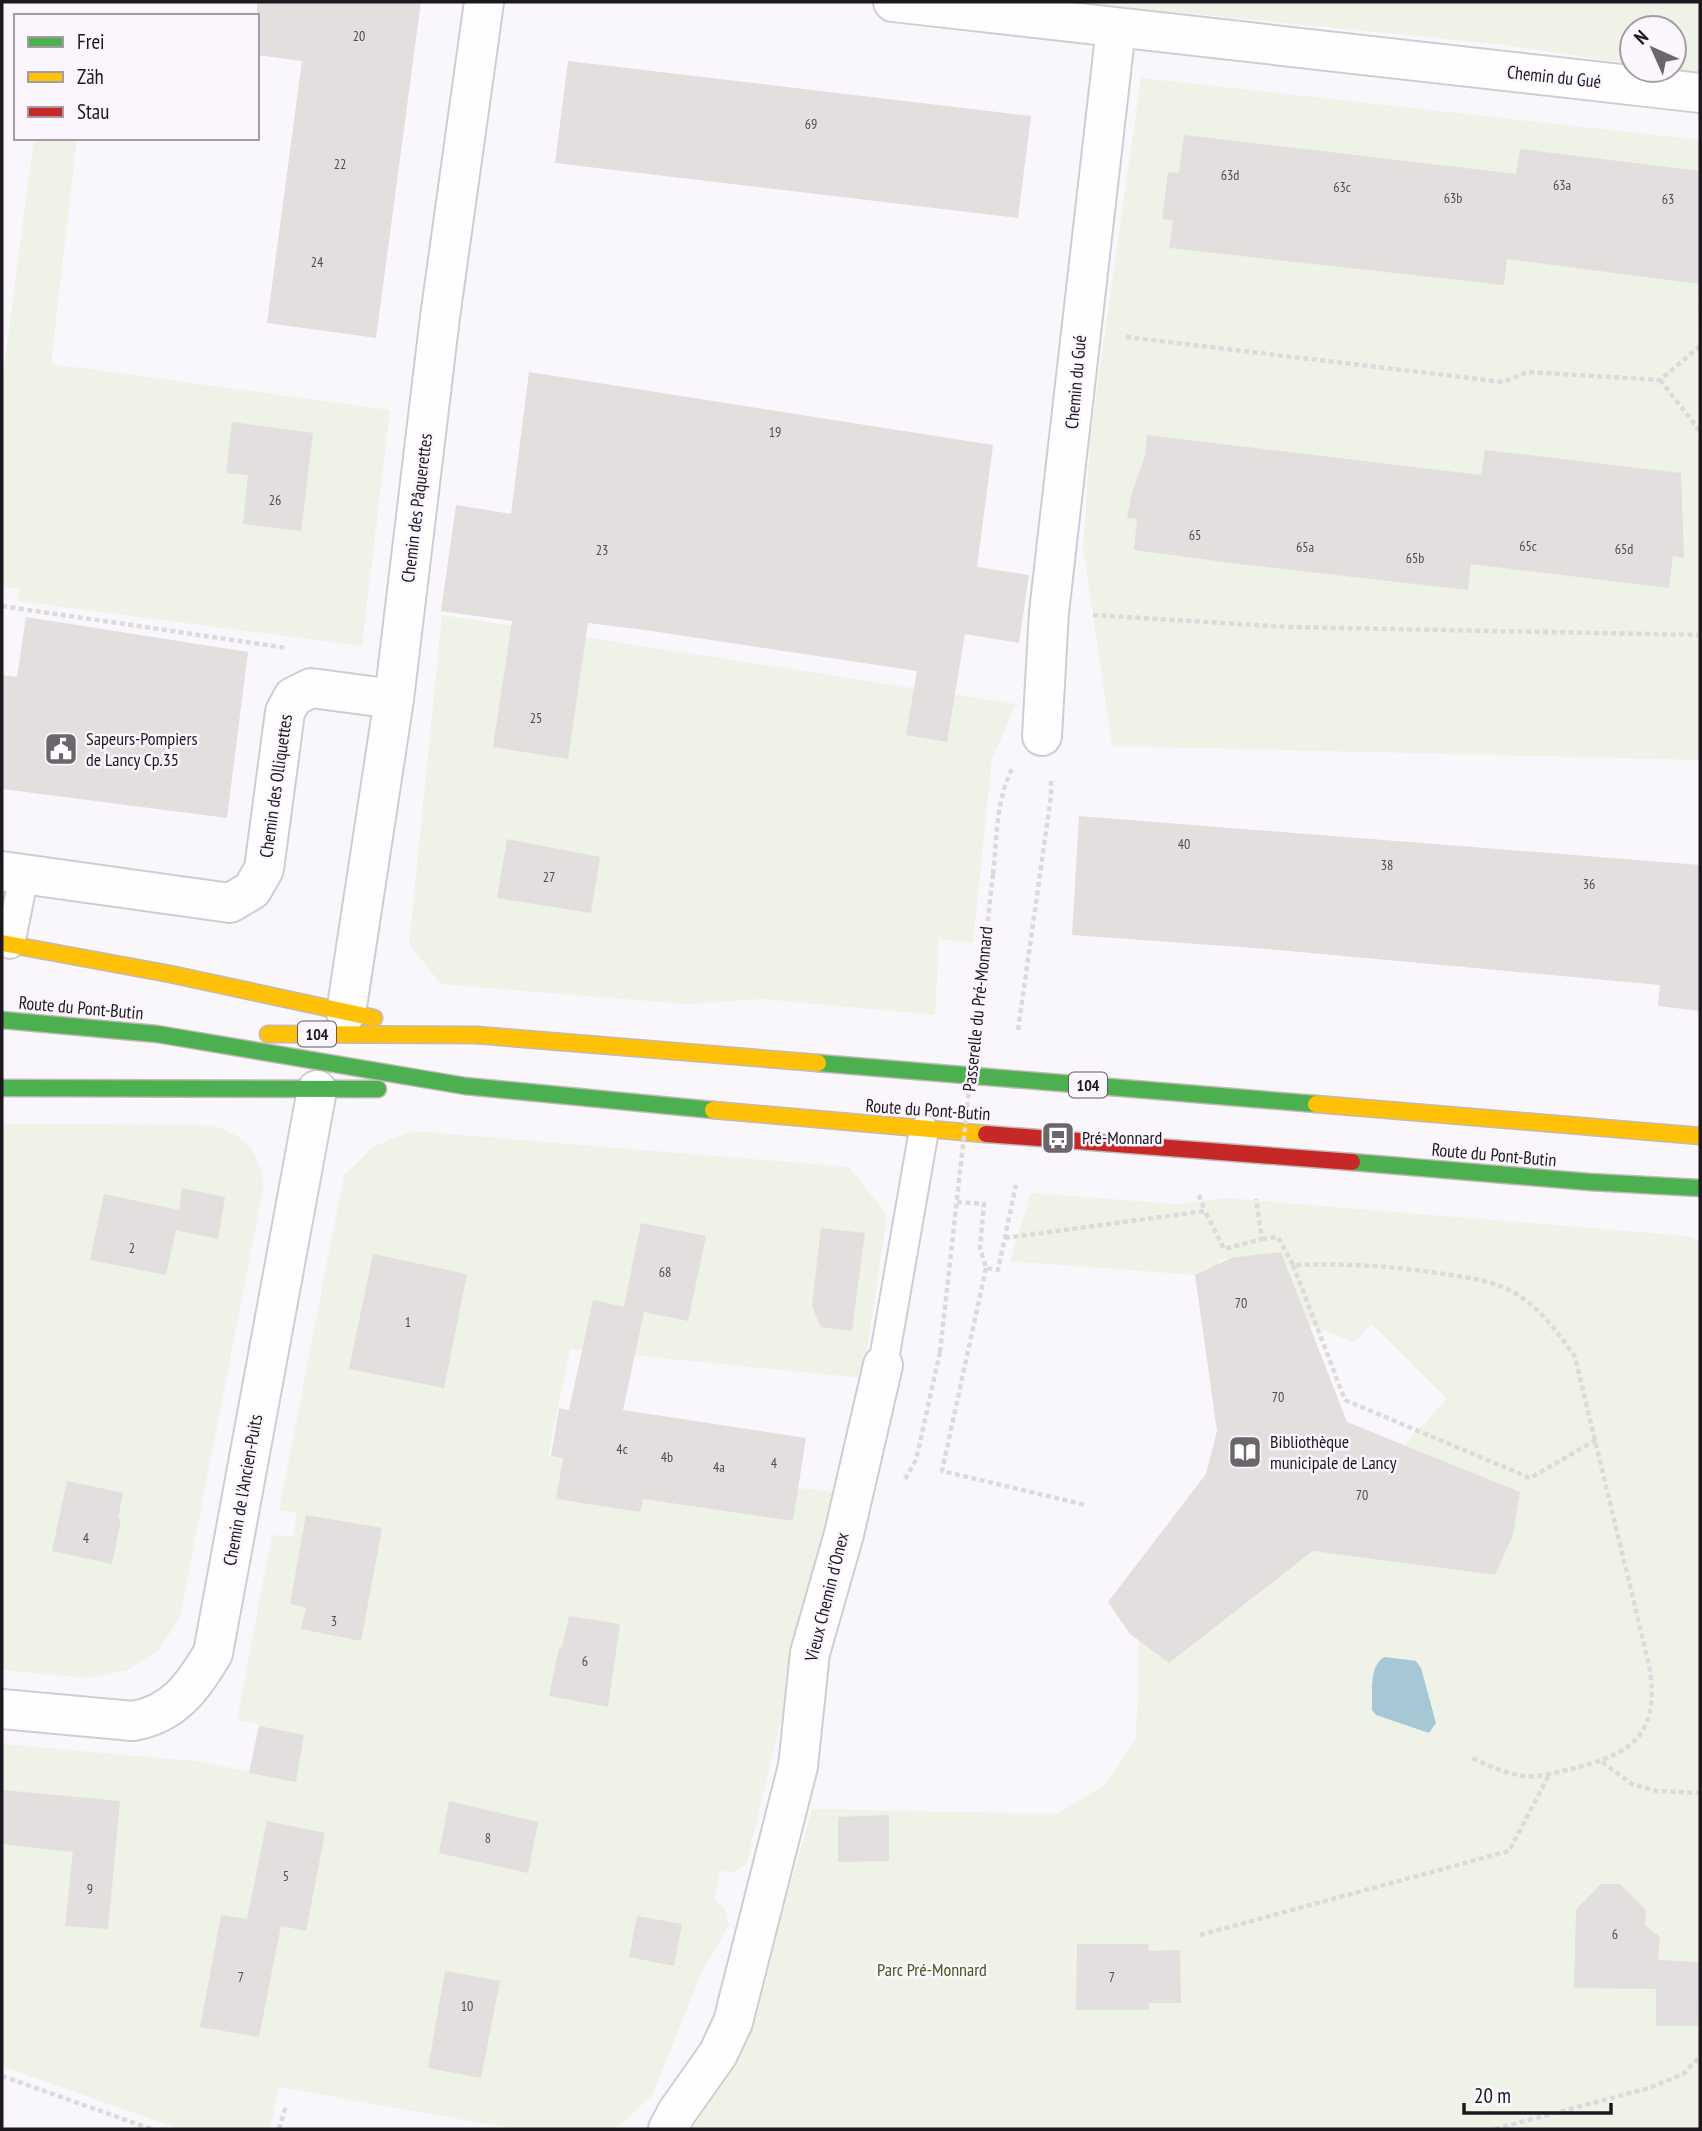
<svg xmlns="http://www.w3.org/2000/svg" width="1702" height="2131" viewBox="0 0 1702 2131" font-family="'PT Sans Narrow',sans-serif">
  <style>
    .green { fill: #eff2e6 }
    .water { fill: #a5c8d4 }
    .building { fill: #e2dfde }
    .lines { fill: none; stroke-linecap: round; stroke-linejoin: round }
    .lane-casing { stroke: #d0cdd2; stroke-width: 32 }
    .street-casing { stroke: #d0cdd2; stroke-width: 42 }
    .fast-casing { stroke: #c2b9b5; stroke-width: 19 }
    .slow-casing { stroke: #c2b9b5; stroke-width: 19 }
    .jam-casing { stroke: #c2b9b5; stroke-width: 19 }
    .path { stroke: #dbdadc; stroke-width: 4.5; stroke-dasharray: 5 3.5; stroke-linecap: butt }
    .lane { stroke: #fefeff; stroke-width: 28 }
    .street { stroke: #fefeff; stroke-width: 38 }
    .fast { stroke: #4caf50; stroke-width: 16 }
    .slow { stroke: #ffc107; stroke-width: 16 }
    .jam { stroke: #c62828; stroke-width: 16 }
    .path-bridge { stroke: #dbdadc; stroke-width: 4.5; stroke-dasharray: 5 3.5; stroke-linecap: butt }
    .labels { text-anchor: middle; stroke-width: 5; stroke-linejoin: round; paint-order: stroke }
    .number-label { font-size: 14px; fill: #4f4b50 }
    .shield { fill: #fbf6fd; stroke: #605b62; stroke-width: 2 }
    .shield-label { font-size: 16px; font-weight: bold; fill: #1d181f }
    .street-label { font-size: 18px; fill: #1d181f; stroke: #fbf6fd }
    .poi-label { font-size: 18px; fill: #1d181f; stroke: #fbf6fd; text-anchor: start }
    .park-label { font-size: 18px; fill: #495819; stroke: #fbf6fd }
  </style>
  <rect width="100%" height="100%" fill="#faf7fc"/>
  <g class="green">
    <path d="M1073,2H1700V75L1670,70H1674V28H1632V64L1497,44Z"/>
    <path d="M1141,78L1700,140L1698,437L1700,439V760L1112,746L1083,547L1091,431Z"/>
    <path d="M34,138H77L51,364L390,410L362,646L18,601L19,589L2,586V382Z"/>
    <path d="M442,615L1016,704L992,759L973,943L939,939L935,1015L763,999L686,1004L441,984L409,944Z"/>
    <path d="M2,1124L212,1125C247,1137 257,1148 264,1185L180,1617L159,1650L127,1670L87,1678L2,1670Z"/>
    <path d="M412,1131L849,1167L887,1215L863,1378L570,1349L548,1456L563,1458L556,1499L640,1512L643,1499L793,1521L798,1488L833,1492L812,1592L746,1866L733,1872L720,1871L714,1900L725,1909L729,1925L701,1974L652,2096L615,2129H514L279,2087L270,2129H179L2,2066V1744L205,1762L249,1772L259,1724L237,1720L272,1535L293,1537L297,1513L279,1510L344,1175L373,1147Z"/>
    <path d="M1031,1193L1176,1204L1226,1198L1686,1236L1700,1241L1699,2129H693L740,2047L758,1998L812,1809L1057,1814L1107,1783L1135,1740L1138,1697L1139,1640L1170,1662L1314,1551L1495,1575L1513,1535L1520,1492L1404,1445L1447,1399L1371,1324L1354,1342L1309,1325L1281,1252L1219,1260V1264L1195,1275L1010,1261Z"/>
  </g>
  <path class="water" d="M1385,1657L1416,1661L1421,1668L1436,1723L1429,1733L1376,1715L1372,1710C1373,1695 1368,1664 1385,1657Z"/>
  <g class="building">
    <path d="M257,2H421L376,338L267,323L302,61L257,55Z"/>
    <path d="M568,61L1031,116L1018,218L555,163Z"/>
    <path d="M1184,135L1516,174L1520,149L1700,171V284L1507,259L1504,285L1169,248L1173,220L1162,219L1168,172L1179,173Z"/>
    <path d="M529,372L993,445L977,567L1029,575L1019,643L965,634L947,742L906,735L917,671L645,630L588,623L568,759L493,747L512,621L441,611L456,505L511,514Z"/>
    <path d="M232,422L313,433L301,531L243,524L248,475L226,473Z"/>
    <path d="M1147,435L1481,475L1485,450L1681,473L1684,558L1673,556L1669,588L1471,564L1468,590L1239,564L1134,550L1137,519L1127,518L1131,496L1145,456Z"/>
    <path d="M26,617L248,652L227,818L2,789V675L17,677Z"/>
    <path d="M1079,816L1700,865V1011L1658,1006L1660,985L1268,949L1072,935Z"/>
    <path d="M507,839L600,857L591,913L497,898Z"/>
    <path d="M182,1188L225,1197L218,1239L176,1230L166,1275L90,1260L104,1194L179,1210Z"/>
    <path d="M641,1223L706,1236L688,1321L644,1312L623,1410L806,1438L793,1521L643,1499L640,1512L556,1499L563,1458L551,1456L559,1408L569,1410L593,1300L624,1307Z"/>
    <path d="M821,1228L865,1233L852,1331L821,1327L812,1306Z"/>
    <path d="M1281,1252L1347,1422L1520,1492L1513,1535L1495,1575L1313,1551L1169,1663L1130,1634L1108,1602L1206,1474L1217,1431L1195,1275L1231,1258Z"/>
    <path d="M373,1254L467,1274L444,1388L349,1369Z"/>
    <path d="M67,1481L123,1493L118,1518L121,1519L112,1564L52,1551Z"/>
    <path d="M306,1515L382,1528L361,1641L301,1629L306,1608L290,1604Z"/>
    <path d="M569,1616L620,1624L608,1707L549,1696L559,1648L562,1647Z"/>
    <path d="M259,1726L304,1735L296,1782L249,1773Z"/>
    <path d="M2,1790L120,1801L108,1929L65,1926L73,1852L2,1844Z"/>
    <path d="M449,1801L538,1822L528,1873L439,1853Z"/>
    <path d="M889,1815V1861L838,1862V1817Z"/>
    <path d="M267,1821L325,1833L306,1931L281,1926L259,2037L200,2027L221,1915L252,1920L247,1919Z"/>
    <path d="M1601,1884H1620L1646,1910L1645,1925L1660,1937L1658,1960L1700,1962L1698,2026H1656V1987V1989L1574,1988L1576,1910Z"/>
    <path d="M637,1916L682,1924L674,1966L629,1957Z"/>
    <path d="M1077,1944H1148L1149,1951L1180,1950L1181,2003H1149V2010H1076Z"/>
    <path d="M445,1971L500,1981L481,2078L428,2068Z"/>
  </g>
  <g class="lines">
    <defs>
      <g id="lane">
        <path d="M10,944L24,875"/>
        <path d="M883,1365L924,1130"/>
      </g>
      <g id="street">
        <path d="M893,2L1700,93"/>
        <path d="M1042,736L1049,612L1116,28"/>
        <path d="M2,871L230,903L252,890L264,869L285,712L293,697L311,688L394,699"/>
        <path d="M346,1013L394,699L440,317L484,2"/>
        <path d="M2,1709L133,1721C174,1714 193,1687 213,1653L317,1090"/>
        <path d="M668,2129L677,2112L718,2054L733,2022L798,1766L810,1653L844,1534L883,1365"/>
      </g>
      <g id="fast">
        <path d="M2,1020L157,1034L465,1086L713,1110"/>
        <path d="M818,1063L1316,1104"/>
        <path d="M2,1088L378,1089"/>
        <path d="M1352,1162L1590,1182L1700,1188"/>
      </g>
      <g id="slow">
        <path d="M2,943L170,974L374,1018"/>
        <path d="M268,1034L476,1035L818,1063"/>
        <path d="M1316,1104L1700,1136"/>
        <path d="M713,1110L986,1134"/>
      </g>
      <path id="jam" d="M986,1134L1352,1162"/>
    </defs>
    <use href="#lane" class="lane-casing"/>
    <use href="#street" class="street-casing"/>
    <use href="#fast" class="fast-casing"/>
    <use href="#slow" class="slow-casing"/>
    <use href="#jam" class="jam-casing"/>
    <g class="path">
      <path d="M1126,337L1503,382L1527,372L1660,380L1700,346"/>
      <path d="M1660,380L1700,431"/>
      <path d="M2,606L287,648"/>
      <path d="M1093,615L1288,627L1700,635"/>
      <path d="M993,874C997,839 996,800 1012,769"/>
      <path d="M1018,1030L1051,796V779"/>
      <path d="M1199,1195L1205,1211"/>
      <path d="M957,1202L984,1204L980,1248L986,1268L998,1270L1016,1185"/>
      <path d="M1005,1238L1205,1211L1224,1249L1262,1239L1256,1199"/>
      <path d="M1262,1239L1278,1237L1293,1265C1344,1263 1393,1266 1444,1274C1472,1278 1497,1281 1521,1297C1544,1313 1560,1335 1575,1357L1649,1665C1661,1734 1633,1754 1571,1769C1556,1772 1538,1778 1523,1776C1505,1773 1489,1766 1472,1758"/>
      <path d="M1293,1265L1345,1400L1530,1478L1596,1440"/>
      <path d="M986,1268L942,1471L1086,1505"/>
      <path d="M905,1479L916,1460L940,1352"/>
      <path d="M1602,1762L1632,1784L1657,1791L1700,1793"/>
      <path d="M1200,1935L1509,1851L1550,1773"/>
      <path d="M2,2076L151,2129"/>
      <path d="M279,2129L286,2106"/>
      <path d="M1495,2129L1649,2088L1683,2074L1700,2057"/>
    </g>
    <use href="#lane" class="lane"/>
    <use href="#street" class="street"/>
    <use href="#fast" class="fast"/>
    <use href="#slow" class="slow"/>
    <use href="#jam" class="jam"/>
    <path class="path-bridge" d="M940,1352L993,874"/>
  </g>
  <defs>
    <symbol id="civic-square" viewBox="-11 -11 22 22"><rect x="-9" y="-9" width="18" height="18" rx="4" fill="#6a666c" stroke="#fbf6fd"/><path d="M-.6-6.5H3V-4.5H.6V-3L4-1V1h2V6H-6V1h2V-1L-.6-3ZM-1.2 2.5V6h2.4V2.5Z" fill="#fff"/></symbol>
    <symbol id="bus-square" viewBox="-11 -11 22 22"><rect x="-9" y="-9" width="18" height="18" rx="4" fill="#6a666c" stroke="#fbf6fd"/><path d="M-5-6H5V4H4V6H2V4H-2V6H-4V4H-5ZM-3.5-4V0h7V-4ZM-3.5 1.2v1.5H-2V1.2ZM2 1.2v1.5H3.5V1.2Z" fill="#fff"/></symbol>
    <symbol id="library-square" viewBox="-11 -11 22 22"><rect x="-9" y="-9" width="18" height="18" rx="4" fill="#6a666c" stroke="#fbf6fd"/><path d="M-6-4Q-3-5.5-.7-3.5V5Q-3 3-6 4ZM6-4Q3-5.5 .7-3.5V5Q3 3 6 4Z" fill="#fff"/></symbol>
  </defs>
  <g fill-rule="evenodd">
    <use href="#civic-square" x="42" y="730" width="38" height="38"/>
    <use href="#bus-square" x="1039" y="1119" width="38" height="38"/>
    <use href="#library-square" x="1226" y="1433" width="38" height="38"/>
  </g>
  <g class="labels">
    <g class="number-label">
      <text x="359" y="41">20</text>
      <text x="811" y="129">69</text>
      <text x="340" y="169">22</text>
      <text x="1230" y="180">63d</text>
      <text x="1562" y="190">63a</text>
      <text x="1342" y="192">63c</text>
      <text x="1453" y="203">63b</text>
      <text x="1668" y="204">63</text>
      <text x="317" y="267">24</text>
      <text x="775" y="437">19</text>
      <text x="275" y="505">26</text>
      <text x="1195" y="540">65</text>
      <text x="1528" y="551">65c</text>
      <text x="1305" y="552">65a</text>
      <text x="1624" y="554">65d</text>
      <text x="602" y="555">23</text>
      <text x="1415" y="563">65b</text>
      <text x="536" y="723">25</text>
      <text x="1184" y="849">40</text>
      <text x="1387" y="870">38</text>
      <text x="549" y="882">27</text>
      <text x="1589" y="889">36</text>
      <text x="132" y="1253">2</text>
      <text x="665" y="1277">68</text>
      <text x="1241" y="1308">70</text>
      <text x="408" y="1327">1</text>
      <text x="1278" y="1402">70</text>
      <text x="622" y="1454">4c</text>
      <text x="667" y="1462">4b</text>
      <text x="774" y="1468">4</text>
      <text x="719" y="1472">4a</text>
      <text x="1362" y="1500">70</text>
      <text x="86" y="1543">4</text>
      <text x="334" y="1626">3</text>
      <text x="585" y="1666">6</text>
      <text x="488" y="1843">8</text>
      <text x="286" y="1881">5</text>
      <text x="90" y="1894">9</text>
      <text x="1615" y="1939">6</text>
      <text x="241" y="1982">7</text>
      <text x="1112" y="1982">7</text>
      <text x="467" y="2011">10</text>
    </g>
    <g class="shield">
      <rect x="298" y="1021.5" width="38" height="25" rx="5"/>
      <rect x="1069" y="1072.5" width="38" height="25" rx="5"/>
    </g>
    <g class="shield-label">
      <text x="317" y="1040">104</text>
      <text x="1088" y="1091">104</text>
    </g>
    <g class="street-label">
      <text transform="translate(1554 77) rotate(6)" y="6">Chemin du Gué</text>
      <text transform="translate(1076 382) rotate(-85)" y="6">Chemin du Gué</text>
      <text transform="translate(417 508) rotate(-83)" y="6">Chemin des Pâquerettes</text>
      <text transform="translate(276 786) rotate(-82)" y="6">Chemin des Olliquettes</text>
      <text transform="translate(81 1008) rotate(5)" y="6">Route du Pont-Butin</text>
      <text transform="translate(978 1009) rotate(-84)" y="6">Passerelle du Pré-Monnard</text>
      <text transform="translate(928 1110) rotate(4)" y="6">Route du Pont-Butin</text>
      <text transform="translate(1494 1155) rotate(5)" y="6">Route du Pont-Butin</text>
      <text transform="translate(243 1490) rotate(-80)" y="6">Chemin de l'Ancien-Puits</text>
      <text transform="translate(827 1597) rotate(-76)" y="6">Vieux Chemin d'Onex</text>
    </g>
    <g class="poi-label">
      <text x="86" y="745">Sapeurs-Pompiers<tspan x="86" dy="21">de Lancy Cp.35</tspan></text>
      <text x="1082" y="1144">Pré-Monnard</text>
      <text x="1270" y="1448">Bibliothèque<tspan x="1270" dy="21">municipale de Lancy</tspan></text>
    </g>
    <g class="park-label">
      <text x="932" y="1976">Parc Pré-Monnard</text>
    </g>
  </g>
  <rect width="1702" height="2131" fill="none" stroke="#1d181f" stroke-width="7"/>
  <rect x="14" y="14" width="245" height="126" fill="#fbf6fd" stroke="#a29da4" stroke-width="2"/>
  <rect x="28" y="37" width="35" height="10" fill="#4caf50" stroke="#a29da4" stroke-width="2"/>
  <text x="77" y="49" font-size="21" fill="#1d181f">Frei</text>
  <rect x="28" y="72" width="35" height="10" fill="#ffc107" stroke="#a29da4" stroke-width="2"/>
  <text x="77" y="84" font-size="21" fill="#1d181f">Zäh</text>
  <rect x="28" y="107" width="35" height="10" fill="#c62828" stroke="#a29da4" stroke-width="2"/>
  <text x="77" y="119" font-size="21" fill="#1d181f">Stau</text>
  <g transform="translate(1653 49) rotate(315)"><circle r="33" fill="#fbf6fd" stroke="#a29da4" stroke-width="2"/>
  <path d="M0-5L12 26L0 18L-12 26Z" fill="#6a666c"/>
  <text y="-10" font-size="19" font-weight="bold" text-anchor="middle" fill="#1d181f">N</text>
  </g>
  <path d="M1464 2103v10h147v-10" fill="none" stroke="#1d181f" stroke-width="3.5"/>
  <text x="1474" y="2103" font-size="21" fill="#1d181f" stroke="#fbf6fd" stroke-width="5" paint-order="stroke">20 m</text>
</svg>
